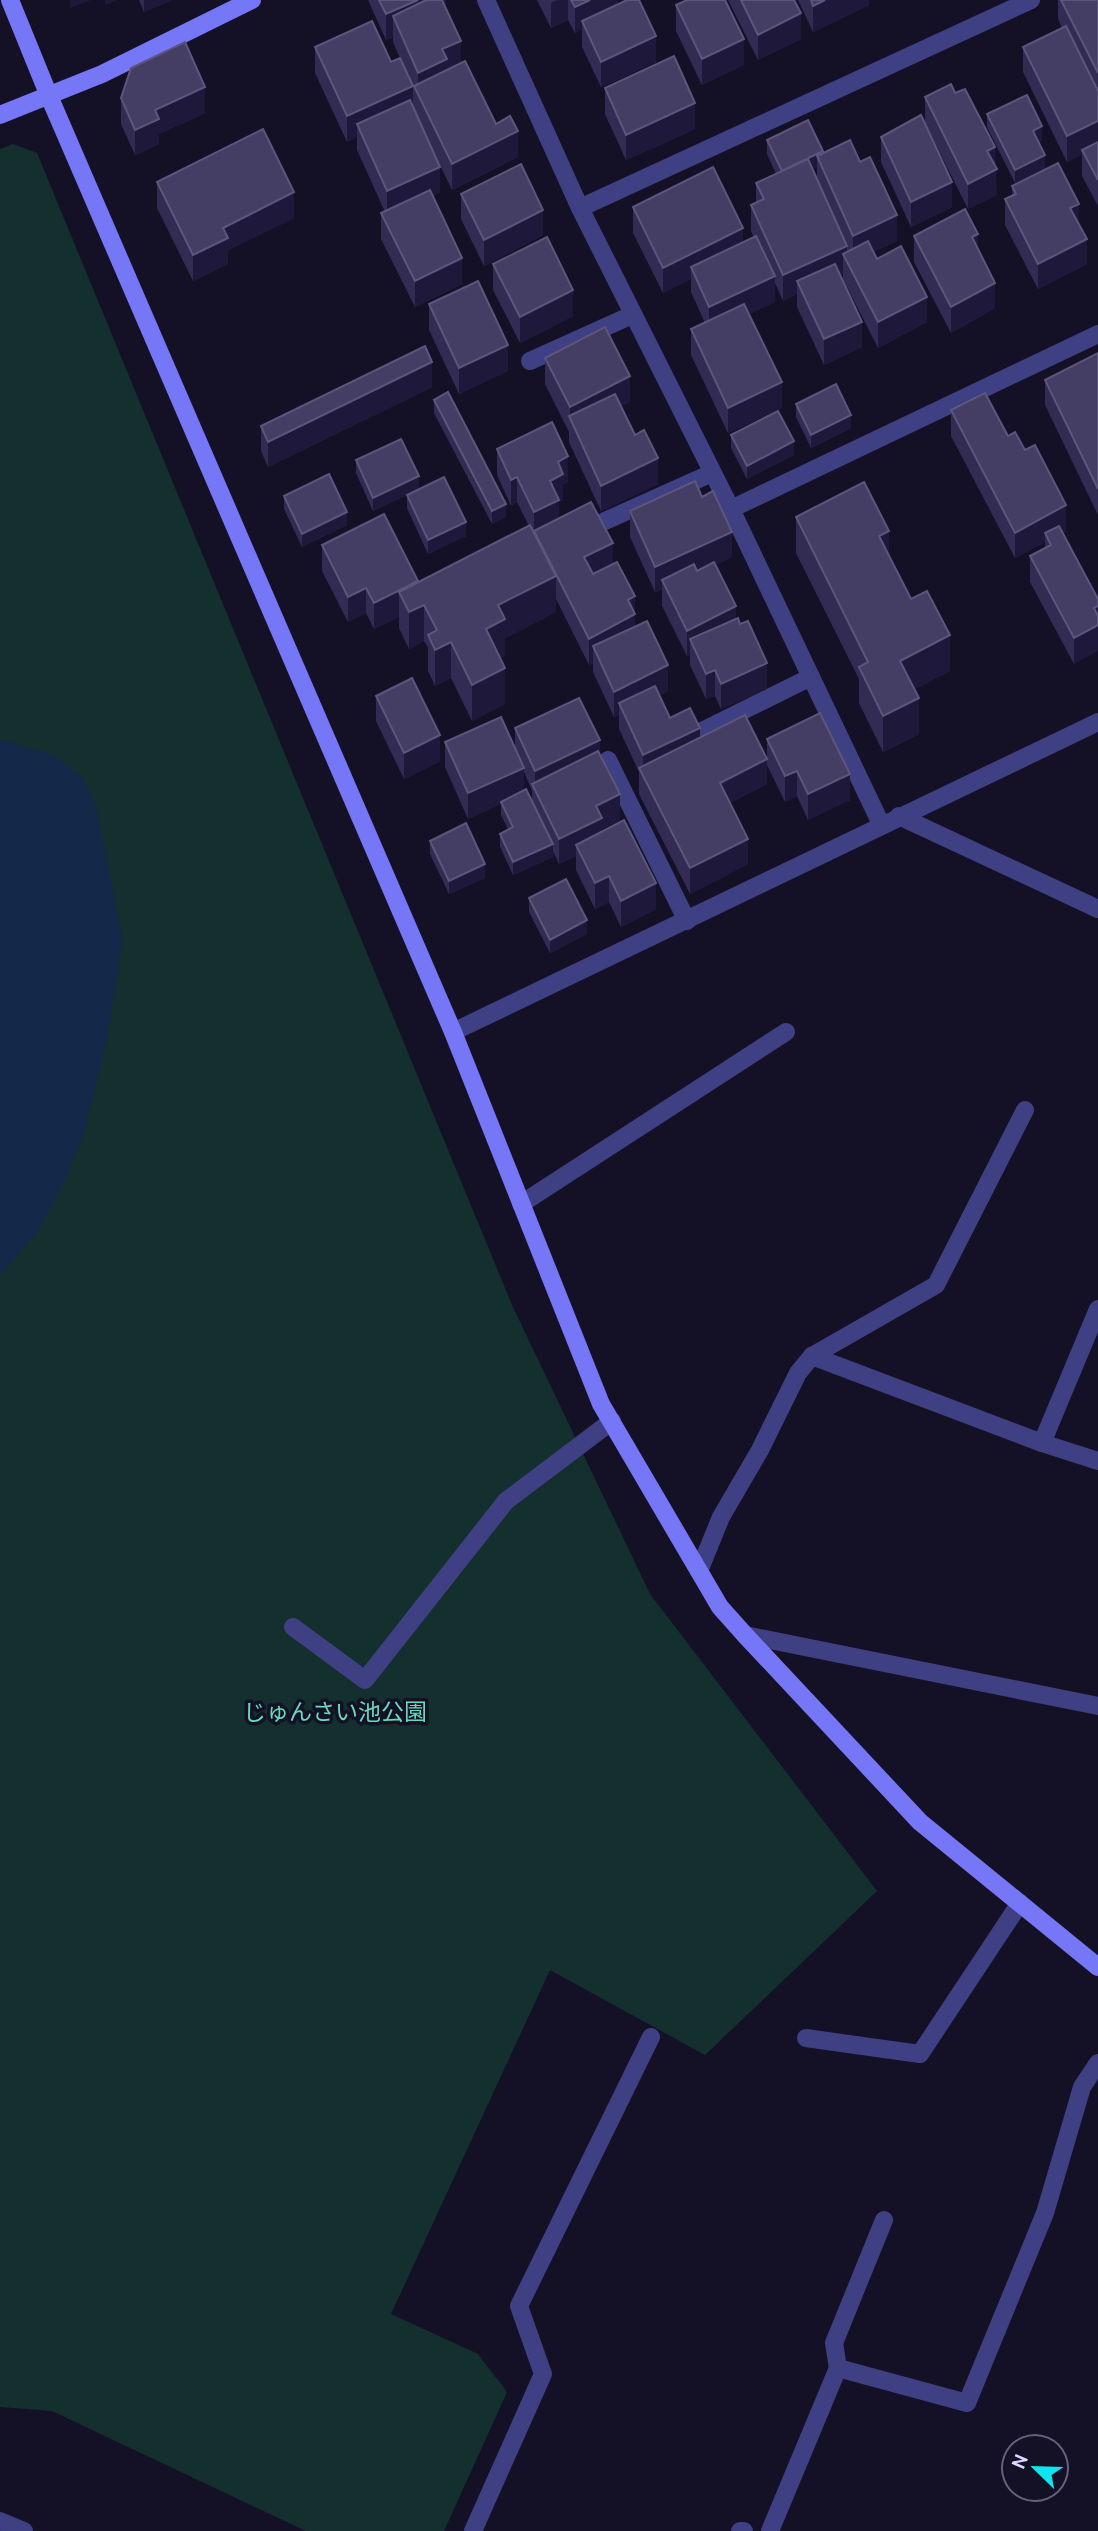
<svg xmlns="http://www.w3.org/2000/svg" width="1098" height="2531" viewBox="0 0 1098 2531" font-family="Cabin,'Noto Sans JP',sans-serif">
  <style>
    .green { fill: #14302e }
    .water { fill: #12294a }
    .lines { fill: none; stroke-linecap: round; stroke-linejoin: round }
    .lane { stroke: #3f3f83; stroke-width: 18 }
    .street { stroke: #3f3f83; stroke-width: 18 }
    .secondary { stroke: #7577f7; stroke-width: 18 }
    .wall { fill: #322b53; fill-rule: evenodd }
    .shaded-wall { fill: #1e193a }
    .building { fill: #443e65; stroke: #5c567d; stroke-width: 2 }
    .labels { text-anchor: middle; stroke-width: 7; stroke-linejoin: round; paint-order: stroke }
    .park-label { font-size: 23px; fill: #68dab9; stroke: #141127 }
  </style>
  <rect width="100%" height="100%" fill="#141127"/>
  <path class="green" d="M13,144L37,153L512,1305L650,1594L877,1891L705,2055L550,1970L391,2314L478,2354L507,2392L444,2531H306L52,2411L0,2407V149Z"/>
  <path class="water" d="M0,739L55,756L82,777L96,806L123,942L107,1040L84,1134L64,1183L38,1231L0,1276Z"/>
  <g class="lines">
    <path class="lane" d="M293,1627L365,1680L506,1501L612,1421"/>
    <g class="street">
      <path d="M486,0L580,208L731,509L881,824"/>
      <path d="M580,208L1031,0"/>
      <path d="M530,361L632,315"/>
      <path d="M731,509L1098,334"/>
      <path d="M605,521L712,473"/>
      <path d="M698,733L811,677"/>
      <path d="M608,760L687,921"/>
      <path d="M899,816L1098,909"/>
      <path d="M453,1032L1098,722"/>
      <path d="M521,1204L786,1032"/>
      <path d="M812,1356L936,1285L1025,1110"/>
      <path d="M1042,1443L1098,1309"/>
      <path d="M699,1571L721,1517L760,1450L798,1373L812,1356L1042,1443L1098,1461"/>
      <path d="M745,1635L1098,1706"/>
      <path d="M806,2038L920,2054L1020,1903"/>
      <path d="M838,2368L834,2343L884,2220"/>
      <path d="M0,2521L24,2531"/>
      <path d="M473,2531L543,2374L519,2306L651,2037"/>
      <path d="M740,2531H744"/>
      <path d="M770,2531L838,2368L967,2403L1045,2213L1082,2087L1098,2063"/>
    </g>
    <g class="secondary">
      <path d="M10,0L49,96L453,1032L601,1404L720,1607L745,1635L920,1822L1098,1967"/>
      <path d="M0,115L102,74L252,0"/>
    </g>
  </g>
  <g class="wall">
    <path d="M139,0H172L144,12Z"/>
    <path d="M368,0H446V7L461,63L496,124L518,157L452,190L439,163L440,192L433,196L462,284L415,307L381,239V213L385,212L357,150V137L347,142L315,73V47L391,62L400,58L393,42V37L386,40Z"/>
    <path d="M537,0H618V4L656,62L601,87L582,47V29L575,33L568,20L551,28Z"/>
    <path d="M728,0H794L801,39L758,60Z"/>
    <path d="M798,0H869V5L813,32Z"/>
    <path d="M1058,0H1098V206L1082,176V154L1067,162L1023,72V47L1062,28L1058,19Z"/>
    <path d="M676,5L744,65L702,85L676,31Z"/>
    <path d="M605,88L695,129L626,160L605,114Z"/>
    <path d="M925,97L995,166L997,195L968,209L925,123Z"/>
    <path d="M121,98L205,113L159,134V144L135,155L121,124Z"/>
    <path d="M987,114L1042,140L1038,142L1045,168L1015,183L987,127Z"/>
    <path d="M881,137L952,207L911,227L881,162Z"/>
    <path d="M767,140L823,153L897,241L873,252L877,259L927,322L878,348L843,279V273L840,275L862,347L824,365L797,307V294L783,301L775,283V302L749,314L782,408L728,433L691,355V329L705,323L691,292V279L663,293L633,233V207L743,243L754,238L751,231V205L756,203V183L776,174L767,154ZM817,167V179L813,169Z"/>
    <path d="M157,182L294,218L228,250V264L193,281L157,208Z"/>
    <path d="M1012,186L1079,225L1087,264L1038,289L1005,225V199L1012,196Z"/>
    <path d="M461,194L543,235L484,266L461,219Z"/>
    <path d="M914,236L995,308L951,333L914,262Z"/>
    <path d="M493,264L573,316L520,343L493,290Z"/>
    <path d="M429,304L508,371L459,394L429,330Z"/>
    <path d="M1098,353V515L1045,405V380Z"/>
    <path d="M545,358L630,402L621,406L658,484L601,511L569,442V432L545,384Z"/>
    <path d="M432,387L268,467L261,451V426Z"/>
    <path d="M434,400L506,517L492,524L434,413Z"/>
    <path d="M796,404L851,428L811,448L796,417Z"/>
    <path d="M951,410L1066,531L1063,533L1098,599L1074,664L1030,582V556L1045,549V542L1015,558L951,436Z"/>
    <path d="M731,435L794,455L747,479L731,448Z"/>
    <path d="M497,449L568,482L563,484V500L559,502V518L613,564L635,596V626L668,691L660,695L670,718L767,784L730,803L748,864L690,894L639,794V772L619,729V715L614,717L593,672V663L589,665L556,599V612L505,638V656L500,658L505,704L472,721L451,678L435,686L428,671V648L424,641L409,649L399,628V617L374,629L366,613L348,622L322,571V545L418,582L529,526L517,502L511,506L497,475Z"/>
    <path d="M356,460L419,489L373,511L356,473Z"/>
    <path d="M407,495L466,536L428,554L407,508Z"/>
    <path d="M284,496L347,525L302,547L284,509Z"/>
    <path d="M702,497L732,557L715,565L736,619L767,689L721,709L715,696L706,699L690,665V655L687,656L662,606V589L655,592L630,537V511Z"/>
    <path d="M796,517L889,555L950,671L914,689L919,734L883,752L859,703V679L796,553Z"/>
    <path d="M376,696L440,761L404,779L376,721Z"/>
    <path d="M515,728L600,754L620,820L602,829V831L656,909L621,927L609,902L595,909L576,870V856L559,864L553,851V857L513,875L500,847V834L508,829L501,815V804L468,819L445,767V742L515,749ZM524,772L532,791V802L524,790Z"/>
    <path d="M767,739L850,800L808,820L797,796L785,802L767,765Z"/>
    <path d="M430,841L485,878L449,894L430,854Z"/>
    <path d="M529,898L587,934L550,953L529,912Z"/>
  </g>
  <g class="shaded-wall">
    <path d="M70,0H91L70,8Z"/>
    <path d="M105,0H117L105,5Z"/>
    <path d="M144,0H172L144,12Z"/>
    <path d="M418,0H446V13L393,16V37L386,40V14Z"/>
    <path d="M557,0H568V20L551,28V3Z"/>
    <path d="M590,0H618V12L582,21V29L575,33V7Z"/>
    <path d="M825,0H869V5L813,32V6Z"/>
    <path d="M801,13V39L758,60V35Z"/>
    <path d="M656,36V62L601,87V62Z"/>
    <path d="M744,39V65L702,85V59Z"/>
    <path d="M461,41V66L418,95V73L442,49Z"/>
    <path d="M413,86V112L357,124V137L347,142V116Z"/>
    <path d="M205,87V113L159,134V144L135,155V130L155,110Z"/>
    <path d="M695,103V129L626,160V135Z"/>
    <path d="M1098,121V147L1082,150V154L1067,162V136Z"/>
    <path d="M1042,126V140L1033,144V131Z"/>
    <path d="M518,131V157L452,190V164Z"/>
    <path d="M995,147L997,195L968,209V184L987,151Z"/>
    <path d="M823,151V164L817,156V167L782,184V171Z"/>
    <path d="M1045,155V168L1015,183V170Z"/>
    <path d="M440,167V192L387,217V191Z"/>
    <path d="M952,182V207L911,227V202Z"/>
    <path d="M294,192V218L228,250V264L193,281V255L223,228Z"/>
    <path d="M1079,204V230L1070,208Z"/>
    <path d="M543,210V235L484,266V240Z"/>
    <path d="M897,215V241L853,261V236Z"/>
    <path d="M743,228V253L691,267V279L663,293V268Z"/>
    <path d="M978,234V260L972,237Z"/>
    <path d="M1087,239V264L1038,289V264Z"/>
    <path d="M847,246V262L843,254V273L802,292L797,281V294L783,301V275Z"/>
    <path d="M462,258V284L415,307V281Z"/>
    <path d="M775,276V302L709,333V307Z"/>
    <path d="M995,283V308L951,333V307Z"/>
    <path d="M573,290V316L520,343V317Z"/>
    <path d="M927,297V322L878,348V322Z"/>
    <path d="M862,322V347L824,365V339Z"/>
    <path d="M508,345V371L459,394V368Z"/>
    <path d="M432,362V387L268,467V442Z"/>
    <path d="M630,376V402L575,430L570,418V407Z"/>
    <path d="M782,382V408L728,433V408Z"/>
    <path d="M851,415V428L811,448V435Z"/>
    <path d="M794,441V455L747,479V466Z"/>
    <path d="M568,456V482L563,484V500L559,502V525L534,531V512L550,481L558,462Z"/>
    <path d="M658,458V484L601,511V486Z"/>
    <path d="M419,476V489L373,511V498Z"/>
    <path d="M517,477V502L511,506V480Z"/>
    <path d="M506,504V517L492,524V511Z"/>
    <path d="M1066,505V531L1049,540L1045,533V542L1015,558V533Z"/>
    <path d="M347,512V525L302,547V534Z"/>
    <path d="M466,522V536L428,554V540Z"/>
    <path d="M889,531V567L879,536Z"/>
    <path d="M732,532V557L666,588L662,580V589L655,592V567Z"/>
    <path d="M613,543V569L584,583V557Z"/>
    <path d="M556,576V612L505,638V656L486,665V629L498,605Z"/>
    <path d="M418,581L399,592V617L374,629V603Z"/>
    <path d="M366,588V613L348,622V597Z"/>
    <path d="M635,596V640L593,646V663L589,665V639L628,600Z"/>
    <path d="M424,605V641L409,649V612Z"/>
    <path d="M736,606V632L690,639V655L687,656V631Z"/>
    <path d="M1098,606V651L1074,664V638L1094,608Z"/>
    <path d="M950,635V671L900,697V661Z"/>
    <path d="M451,642V678L435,686V650Z"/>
    <path d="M767,663V689L721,709V684Z"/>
    <path d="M668,665V691L623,713L619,703V715L614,717V692Z"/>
    <path d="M505,668V704L472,721V685Z"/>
    <path d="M715,670V696L706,699V674Z"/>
    <path d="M919,698V734L883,752V716Z"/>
    <path d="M700,728V753L643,776V755Z"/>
    <path d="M440,735V761L404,779V753Z"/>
    <path d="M600,740V766L535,790V771Z"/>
    <path d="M767,759V784L720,808V783Z"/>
    <path d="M524,768V794L468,819V793Z"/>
    <path d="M797,771V796L785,802V776Z"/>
    <path d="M850,774V800L808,820V794Z"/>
    <path d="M620,794V820L602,829V844L576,845V856L559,864V839L596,806Z"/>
    <path d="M748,839V864L690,894V868Z"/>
    <path d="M553,844V857L513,875V862Z"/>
    <path d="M485,864V878L449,894V881Z"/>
    <path d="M609,876V902L595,909V883Z"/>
    <path d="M656,883V909L621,927V901Z"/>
    <path d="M587,920V934L550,953V940Z"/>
  </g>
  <g class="building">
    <path d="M379,0H418L386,14Z"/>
    <path d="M426,0H442L461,41L442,49L447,59L418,73L393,16Z"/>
    <path d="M571,0H590L575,7Z"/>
    <path d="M627,0H639L656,36L601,62L582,21Z"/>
    <path d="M687,0H725L744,39L702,59L676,5Z"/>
    <path d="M741,0H794L801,13L758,35Z"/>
    <path d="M811,0H825L813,6Z"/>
    <path d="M1061,0H1098V73Z"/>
    <path d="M372,21L391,62L400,58L413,86L347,116L315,47Z"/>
    <path d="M1066,26L1098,91V121L1067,136L1023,47Z"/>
    <path d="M185,42L205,87L155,110L159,119L135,130L121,98L131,68Z"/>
    <path d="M674,56L695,103L626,135L605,88Z"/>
    <path d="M465,61L496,124L510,116L518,131L452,164L414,86Z"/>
    <path d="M951,84L955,93L965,89L995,147L987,151L997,169L968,184L925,97Z"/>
    <path d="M1027,95L1042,126L1033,131L1045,155L1015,170L987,114Z"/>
    <path d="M410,100L440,167L387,191L357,124Z"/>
    <path d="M921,115L952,182L911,202L881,137Z"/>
    <path d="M808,120L823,151L782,171L767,140Z"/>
    <path d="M263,129L294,192L223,228L228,238L193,255L157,182Z"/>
    <path d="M850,140L860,162L870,157L897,215L853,236L817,156Z"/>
    <path d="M1098,142V180L1082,150Z"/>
    <path d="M808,159L847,246L783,275L751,205L764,199L756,183Z"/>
    <path d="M1058,163L1079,204L1070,208L1087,239L1038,264L1005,199L1016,194L1012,186Z"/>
    <path d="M521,164L543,210L484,240L461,194Z"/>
    <path d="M713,167L743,228L663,268L633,207Z"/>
    <path d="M430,190L462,258L415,281L381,213Z"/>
    <path d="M965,209L978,234L972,237L995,283L951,307L914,236Z"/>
    <path d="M756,236L775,276L709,307L691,267Z"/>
    <path d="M547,237L573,290L520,317L493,264Z"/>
    <path d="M868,241L877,259L901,246L927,297L878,322L843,254Z"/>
    <path d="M835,264L862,322L824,339L797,281Z"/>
    <path d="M478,281L508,345L459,368L429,304Z"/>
    <path d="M744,304L782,382L728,408L691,329Z"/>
    <path d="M605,327L630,376L570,407L545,358Z"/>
    <path d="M425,346L432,362L268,442L261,426Z"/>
    <path d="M1098,353V489L1045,380Z"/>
    <path d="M836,384L851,415L811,435L796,404Z"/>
    <path d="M448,392L506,504L492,511L434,400Z"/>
    <path d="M985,393L1008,436L1015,432L1025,450L1035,445L1066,505L1015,533L951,410Z"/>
    <path d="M615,394L635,435L644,430L658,458L601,486L569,416Z"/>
    <path d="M778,411L794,441L747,466L731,435Z"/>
    <path d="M552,422L568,456L558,462L563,474L550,481L559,500L534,512L517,477L511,480L497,449Z"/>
    <path d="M401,439L419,476L373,498L356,460Z"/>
    <path d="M329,474L347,512L302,534L284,496Z"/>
    <path d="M444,477L466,522L428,540L407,495Z"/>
    <path d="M695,481L702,497L713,491L732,532L655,567L630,511Z"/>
    <path d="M864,482L889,531L879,536L911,599L927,591L950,635L900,661L919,698L883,716L859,667L868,662L796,517Z"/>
    <path d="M591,502L613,543L584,557L593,574L617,562L635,596L628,600L635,614L589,639L534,531Z"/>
    <path d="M384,514L418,581L374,603L366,588L348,597L322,545Z"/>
    <path d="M530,525L556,576L498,605L505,619L486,629L505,668L472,685L451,642L435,650L428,635L437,630L424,605L409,612L399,592Z"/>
    <path d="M1059,526L1098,599V606L1094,608L1098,616V625L1074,638L1030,556L1051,545L1045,533Z"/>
    <path d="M714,562L736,606L687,631L662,580L694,564L697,571Z"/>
    <path d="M738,618L740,624L748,621L767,663L721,684L715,670L706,674L690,639Z"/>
    <path d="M647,621L668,665L614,692L593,646Z"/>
    <path d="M412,678L440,735L404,753L376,696Z"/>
    <path d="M655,686L670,718L690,708L700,728L643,755L619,703Z"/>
    <path d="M579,698L600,740L535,771L515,728Z"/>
    <path d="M820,713L850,774L808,794L797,771L785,776L767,739Z"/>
    <path d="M745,715L767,759L720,783L748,839L690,868L639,768Z"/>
    <path d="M501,717L524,768L468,793L445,742Z"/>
    <path d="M598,751L620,794L596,806L602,818L559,839L532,784Z"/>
    <path d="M526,789L553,844L513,862L500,834L513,827L501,802Z"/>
    <path d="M624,820L656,883L621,901L609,876L595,883L576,845Z"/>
    <path d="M466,823L485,864L449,881L430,841Z"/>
    <path d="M566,879L587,920L550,940L529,898Z"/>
  </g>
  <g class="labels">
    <g class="park-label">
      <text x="335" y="1720">じゅんさい池公園</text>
    </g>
  </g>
  <g transform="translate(1035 2468) rotate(293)"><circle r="33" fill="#141127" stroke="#64617d" stroke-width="2"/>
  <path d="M0-5L12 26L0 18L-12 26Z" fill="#10e4f1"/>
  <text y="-10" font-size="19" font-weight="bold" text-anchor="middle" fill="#dbd9fd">N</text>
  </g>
</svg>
